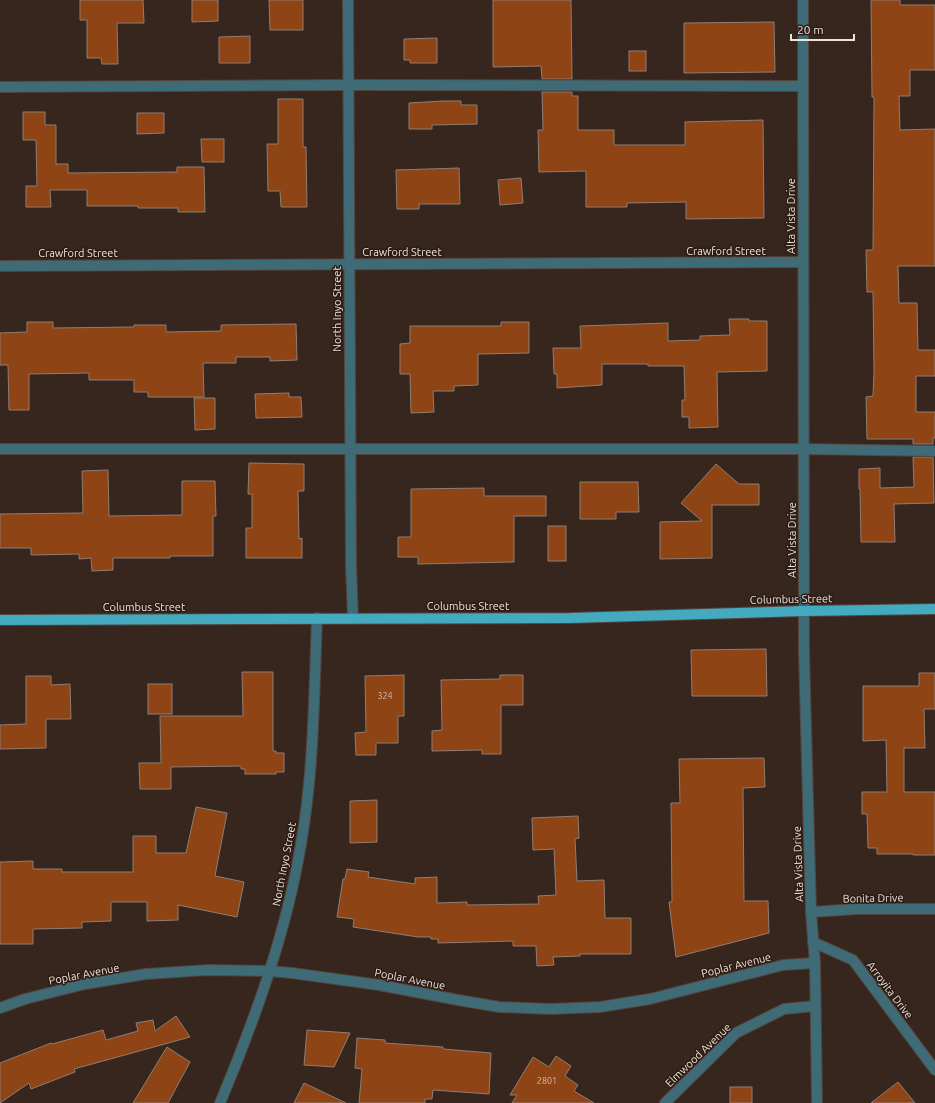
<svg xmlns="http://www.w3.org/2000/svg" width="935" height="1103" viewBox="0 0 935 1103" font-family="Ubuntu,sans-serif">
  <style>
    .building { fill: #8e4414; stroke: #927d73 }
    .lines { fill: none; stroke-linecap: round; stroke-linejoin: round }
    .minor-casing { stroke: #53443c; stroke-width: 12 }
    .major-casing { stroke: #53443c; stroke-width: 12 }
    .minor { stroke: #3e6b75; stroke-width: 10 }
    .major { stroke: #43aac0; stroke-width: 10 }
    .labels { text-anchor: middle; stroke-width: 3; stroke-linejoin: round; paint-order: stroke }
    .number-label { font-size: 9px; fill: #d5baaa }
    .street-label { font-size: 11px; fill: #ede2dc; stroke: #2c1c14 }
  </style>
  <rect width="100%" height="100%" fill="#36261d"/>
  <g class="building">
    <path d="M80,0H143L144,23H117L118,64H102L101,58H87V20H80Z"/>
    <path d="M192,0H218V21L192,22Z"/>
    <path d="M269,0H303V30H270Z"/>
    <path d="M493,0H571L572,79H542L541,66L493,67Z"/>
    <path d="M871,0H900V5H935V70H910V96H899L900,130L935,129V266H898L899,303H917L918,350H935V376H916V412H935V438H933V444H913V439H867L866,397L873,396L874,371L873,292H867L866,250H873L874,97H872Z"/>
    <path d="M774,22L775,72L684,73V23Z"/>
    <path d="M250,36V63H219V37Z"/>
    <path d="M437,38V63H410V60H404V39Z"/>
    <rect x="629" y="51" width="17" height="20"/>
    <path d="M542,92H572V96H578V130H614V145H685V122L763,120L764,218L686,219V202L627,203V207H586V171L539,172L538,130H543Z"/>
    <path d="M278,99H303V147H306L307,207H281L280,191H268L267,144H278Z"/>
    <path d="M443,101H461V105H477V124L432,125V129H409V103Z"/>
    <path d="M23,112H45V125H56V164H68V173L177,172V167H204L205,212H178V208H138V206H87V190H50L51,207H26V186H37L36,140H23Z"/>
    <path d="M137,113H164V133L137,134Z"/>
    <path d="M201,139H224V162H202Z"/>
    <path d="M459,168L460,204H419V209H397L396,170Z"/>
    <path d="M521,178L523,203L500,205L498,180Z"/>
    <path d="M729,319H749V321H767V371L717,372L718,427L689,428V417H682V400H685L684,366H648V364H602V385L557,388V374H554L553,348H581L580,326L668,323V341L700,340V336L730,335Z"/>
    <path d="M27,322H53V328L134,327V325H166V332L221,331V325L296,324L297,360L270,361V357H236V363H203L204,397H148V392H134V380H89V373L29,374V410H9L8,365H0V333L27,332Z"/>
    <path d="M501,322H529V353L478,354V385L454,386V391H433L434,412L411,413L410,374H400V344L410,343V326H501Z"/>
    <path d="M289,393V397H301L302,417L256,418L255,394Z"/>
    <path d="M194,398H215V429L195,430Z"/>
    <path d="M913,457H933L934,503L894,504L895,542H861L860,489H859V469L880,468V488L914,487Z"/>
    <path d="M249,463L304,464V491H298L299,539L302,538V558H246V528H252V494H248Z"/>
    <path d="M716,464L739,484H759V505H712V558L660,559V522L702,521L681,503Z"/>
    <path d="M108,470L109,516L182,515V481H215L216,516H213V556H170V558H113V570L92,571L91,558L79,559V554L31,555V548H0V514L83,513L82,471Z"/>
    <path d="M580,482H638L639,512H616V519H580Z"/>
    <path d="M484,488V496H546V516H514V562L418,564V557H398V537H411V489Z"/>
    <rect x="548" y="526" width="18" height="35"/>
    <path d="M766,649L767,696H692L691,650Z"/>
    <path d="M242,672H273V751H276V753H284V772H276V774H245V769H241V766L171,767V789H140L139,763H161L160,716H243Z"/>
    <path d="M919,673H935V709H924L925,748H904V792H935V855H913V854H877V848H868L867,814H862V792H887L886,740L863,741V686H919Z"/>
    <path d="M404,675V716H398V743H376V755H356L355,733L366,732L365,676Z"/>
    <path d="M500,675H523V705H501V754H482V750L432,751V731L442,730L441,680L500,679Z"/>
    <path d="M26,676H51V685L70,684L71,719H46V748L0,749V725L26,724Z"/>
    <rect x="148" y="684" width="24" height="30"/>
    <path d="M764,758L765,787L743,788L744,901H768L769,933L676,957L669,902H672L671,803H680L679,759Z"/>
    <path d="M377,800V842L350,843V801Z"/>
    <path d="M196,807L227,813L215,876L244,882L237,917L178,905V920L147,921V902H111V921L82,922V928L33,929V944H0V862L33,861V869H62V872H133V836H156V853H186Z"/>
    <path d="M578,816L579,838L575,839L577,881L604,880L605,918H631V954H580V956L553,957L554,965L537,966L536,946H513V941L438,943V939H431V937H418L353,927L354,919L337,917L343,879H345L347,869L369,872L368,877L415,884V878L437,877V903L467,902V905L539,904L538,896L556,895L554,849L533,850L532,818Z"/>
    <path d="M176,1016L190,1037L74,1069L75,1072L31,1089L29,1083L0,1103V1063L51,1043L52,1044L103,1030L106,1040L138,1031L136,1023L153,1020L155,1031Z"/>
    <path d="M307,1030L350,1033L334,1067L304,1065Z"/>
    <path d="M357,1038L385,1040V1043L443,1047V1049L491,1053L489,1094L433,1090L432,1099H425V1103H359L362,1069L355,1068Z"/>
    <path d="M167,1047L190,1062L168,1103H133Z"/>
    <path d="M556,1056L571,1066L565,1076L578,1085L574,1091L594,1103H512L517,1095H510L533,1057L549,1067Z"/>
    <path d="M898,1082L915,1103H871Z"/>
    <path d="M304,1083L346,1103H294Z"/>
    <rect x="730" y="1087" width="22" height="16"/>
  </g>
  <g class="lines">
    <defs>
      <g id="minor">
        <path d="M348,0L351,566L353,618"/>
        <path d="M803,0L804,653L811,912L815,963L817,1103"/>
        <path d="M0,87L348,85L803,86"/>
        <path d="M0,266L803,262"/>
        <path d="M0,449H803L935,451"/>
        <path d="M811,912L857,909H935"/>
        <path d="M813,942L853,960L935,1070"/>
        <path d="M0,1008L25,999L85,984L146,974L208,970L270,971L292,973L379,985L458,1000L499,1007L550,1009L600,1007L650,999L783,965L815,963"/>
        <path d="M220,1103C255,1019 286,934 301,844C314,770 314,694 317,618"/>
        <path d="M665,1103L736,1033L784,1009L815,1006"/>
      </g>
      <path id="major" d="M0,620L570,618L804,611L935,609"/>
    </defs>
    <use href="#minor" class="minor-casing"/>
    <use href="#major" class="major-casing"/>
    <use href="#minor" class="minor"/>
    <use href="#major" class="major"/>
  </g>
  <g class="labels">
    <g class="number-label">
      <text x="385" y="699">324</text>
      <text x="547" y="1084">2801</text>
    </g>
    <g class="street-label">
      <text transform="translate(791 216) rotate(-90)" y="4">Alta Vista Drive</text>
      <text x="726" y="255">Crawford Street</text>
      <text x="402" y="256">Crawford Street</text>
      <text x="78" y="257">Crawford Street</text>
      <text transform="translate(337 309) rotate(-90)" y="4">North Inyo Street</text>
      <text transform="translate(792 540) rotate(-90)" y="4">Alta Vista Drive</text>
      <text transform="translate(791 599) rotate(-1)" y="4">Columbus Street</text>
      <text x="468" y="610">Columbus Street</text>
      <text x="144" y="611">Columbus Street</text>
      <text transform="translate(284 864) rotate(-79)" y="4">North Inyo Street</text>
      <text transform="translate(798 864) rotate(-92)" y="4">Alta Vista Drive</text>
      <text transform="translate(873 898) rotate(-1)" y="4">Bonita Drive</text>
      <text transform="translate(736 965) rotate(-14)" y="4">Poplar Avenue</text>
      <text transform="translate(84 974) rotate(-11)" y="4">Poplar Avenue</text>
      <text transform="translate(410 979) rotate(11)" y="4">Poplar Avenue</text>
      <text transform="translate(890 990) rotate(53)" y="4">Arroyita Drive</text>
      <text transform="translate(698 1055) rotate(-44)" y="4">Elmwood Avenue</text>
    </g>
  </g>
  <path d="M791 34v6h63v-6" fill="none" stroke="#ede2dc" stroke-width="2"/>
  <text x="797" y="34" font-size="12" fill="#ede2dc" stroke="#2c1c14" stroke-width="3" paint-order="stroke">20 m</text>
</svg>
